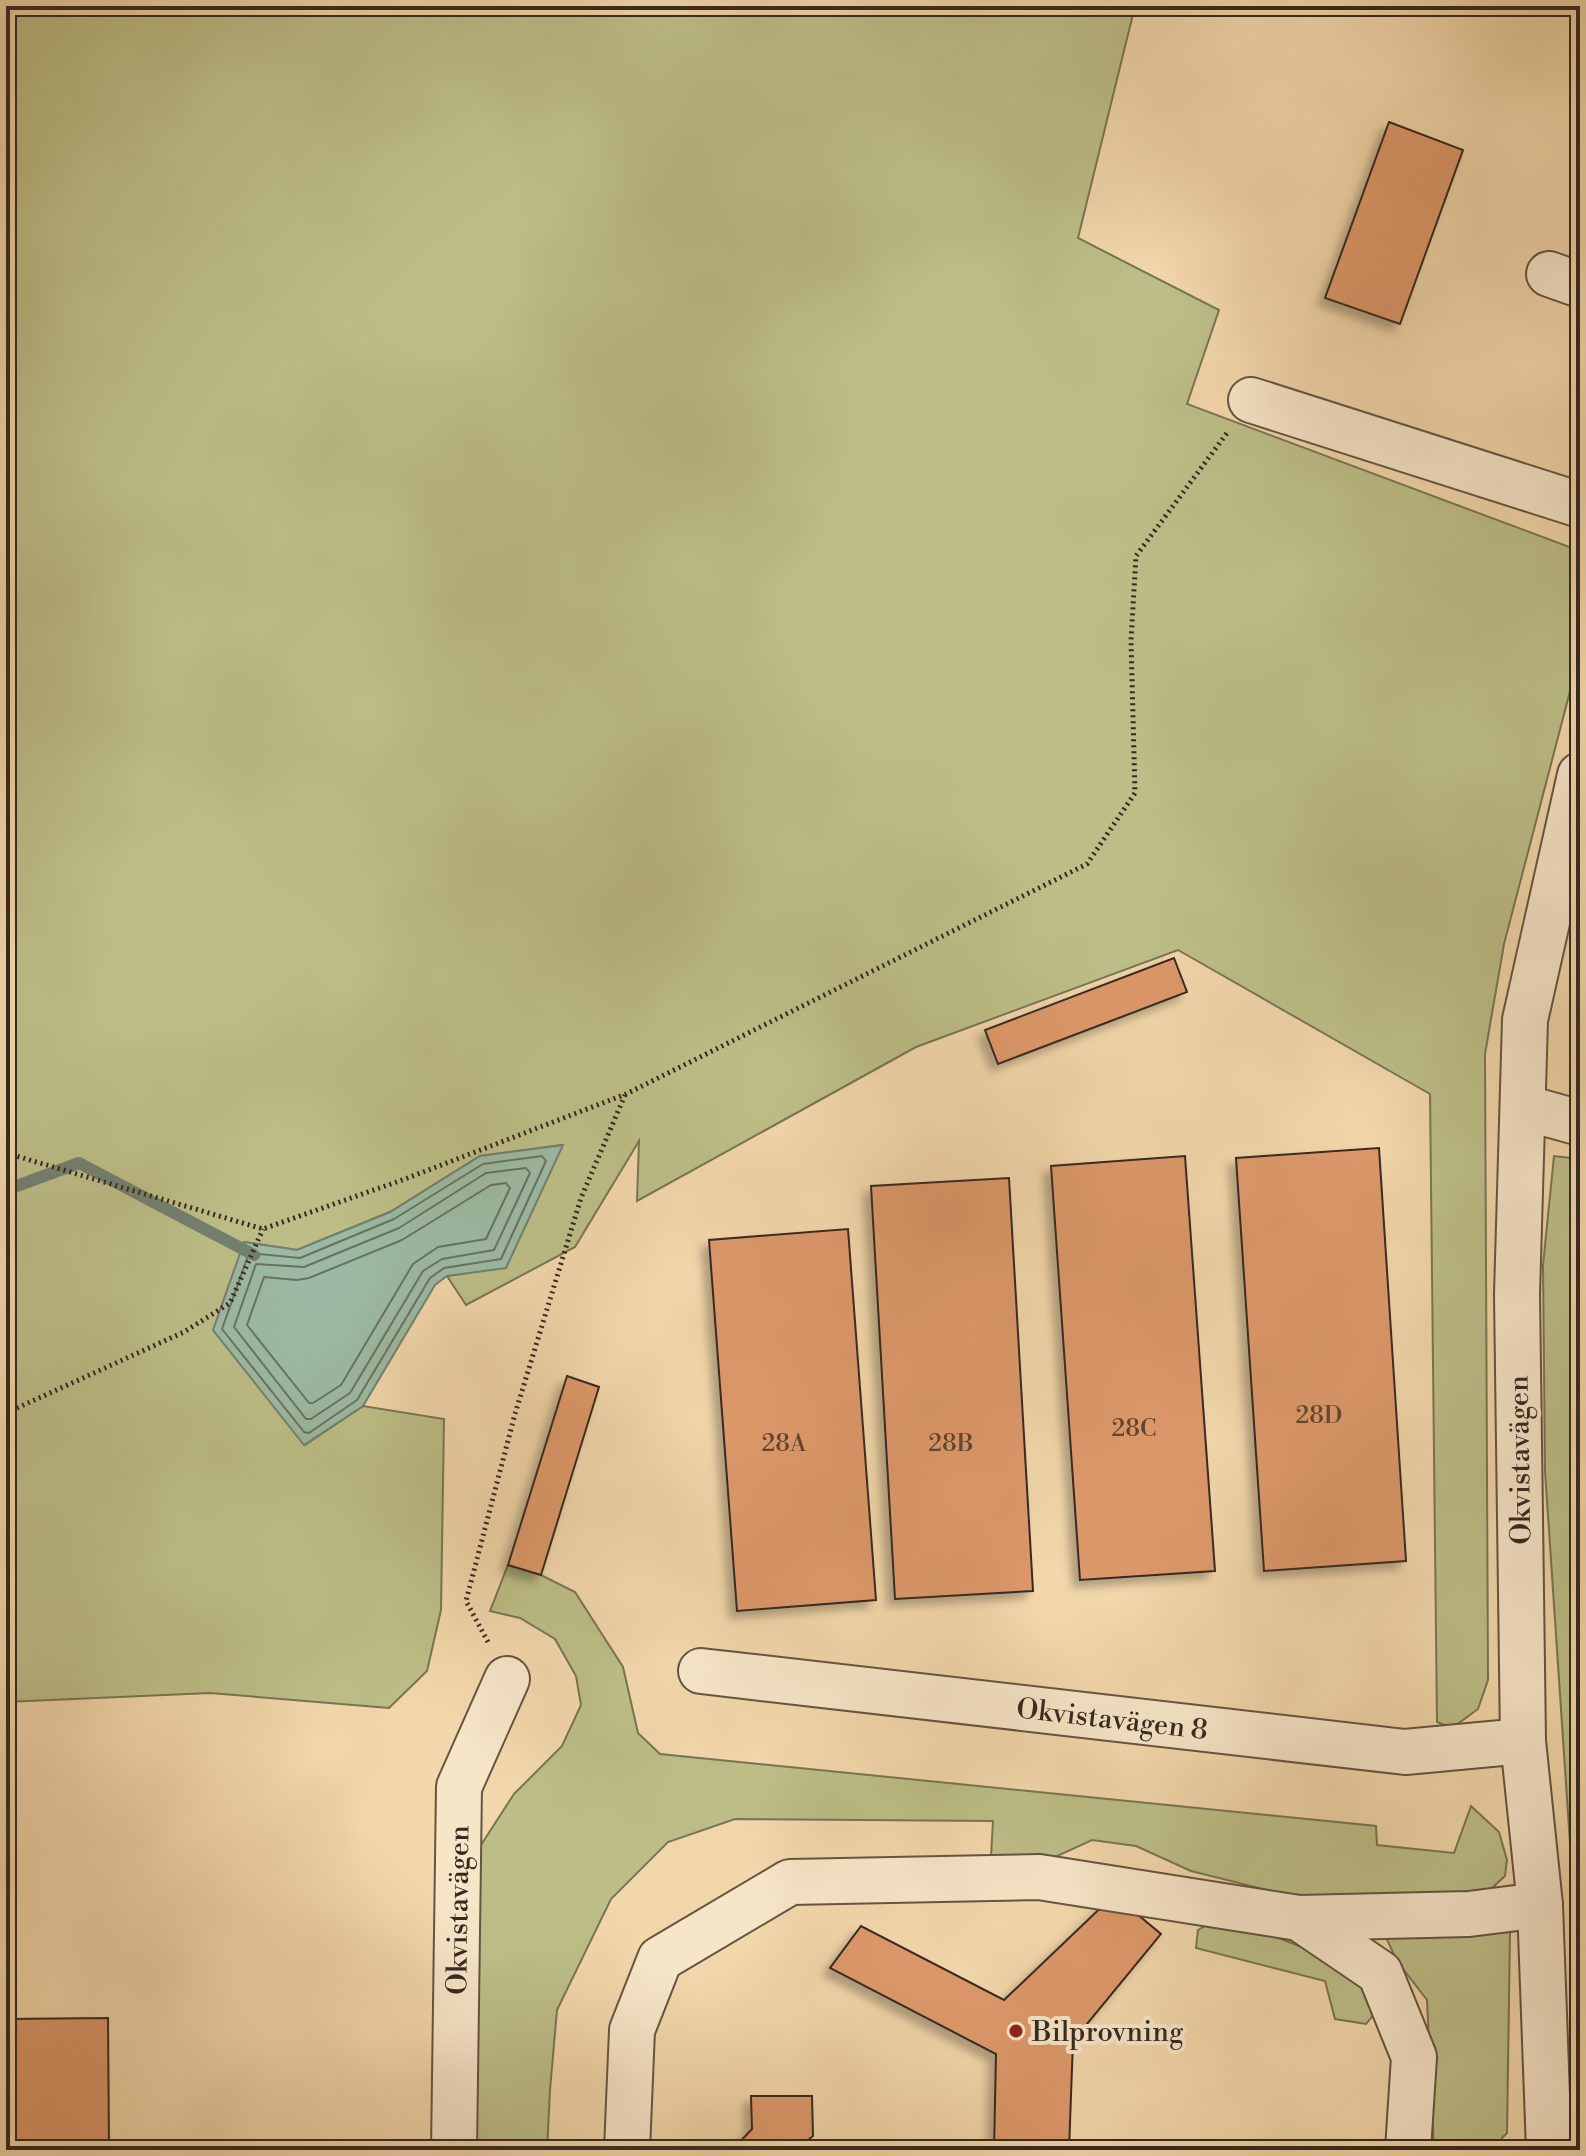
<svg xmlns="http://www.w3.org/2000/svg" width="1586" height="2156" viewBox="0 0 1586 2156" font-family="'Libre Bodoni',serif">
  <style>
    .green { fill: #bdbe87; stroke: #797454; stroke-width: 2 }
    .water { fill: #9cbaa3; stroke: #73806f; stroke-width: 2 }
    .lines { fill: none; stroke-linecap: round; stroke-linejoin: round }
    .shore { stroke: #687262; stroke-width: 2 }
    .stream { stroke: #73806f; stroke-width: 12 }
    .building { fill: #dd986a; stroke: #352920; stroke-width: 2; filter: url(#shadow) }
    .minor-casing { stroke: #645442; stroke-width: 48 }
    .path { stroke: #352920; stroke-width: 5; stroke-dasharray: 2 4; stroke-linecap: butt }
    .minor { stroke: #f7e5c8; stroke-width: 44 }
    .poi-dot { fill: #8f2418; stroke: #f7e5c8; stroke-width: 3 }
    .labels { text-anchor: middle; stroke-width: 8; stroke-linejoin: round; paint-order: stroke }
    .number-label { font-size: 24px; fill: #5f4532 }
    .street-label { font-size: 28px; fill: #352920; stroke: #f7e5c8 }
    .poi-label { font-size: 28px; fill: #352920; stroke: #f7e5c8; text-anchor: start }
  </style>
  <defs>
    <filter id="shadow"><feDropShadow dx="-7" dy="7" stdDeviation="4" flood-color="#0004"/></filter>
  </defs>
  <rect width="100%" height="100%" fill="#f2d7aa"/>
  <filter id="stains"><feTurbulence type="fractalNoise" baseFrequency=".0025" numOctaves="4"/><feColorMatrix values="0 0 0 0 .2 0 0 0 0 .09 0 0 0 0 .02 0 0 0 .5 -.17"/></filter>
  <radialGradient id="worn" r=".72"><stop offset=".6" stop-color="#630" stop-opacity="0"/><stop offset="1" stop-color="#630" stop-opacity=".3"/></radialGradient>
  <g class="green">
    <path d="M6,6H1135L1078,238L1219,310L1187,404L1580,551V653L1504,944L1485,1054L1488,1680L1478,1709L1452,1728L1437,1722L1430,1094L1178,950L916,1047L637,1201L639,1141L575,1247L466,1305L447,1276L506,1267L562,1145L480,1156L390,1212L297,1250L244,1242L305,1445L363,1406L444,1419L441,1610L427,1671L389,1708L210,1693L6,1702Z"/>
    <path d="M1554,1156L1580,1159L1575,1333L1580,1480V1992L1545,1471L1543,1265Z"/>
    <path d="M508,1565L541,1575L575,1592L623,1667L638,1733L660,1754L1376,1826L1377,1845L1454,1853L1471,1806L1499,1832L1507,1860L1505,1876L1491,1889L1331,1906L1191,1871L1136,1846L1092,1840L1042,1863L991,1856L993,1821L735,1819L668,1842L611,1899L557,2010L550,2090L547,2150H477L470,1862L514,1794L562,1746L581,1705L576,1676L555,1639L520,1618L490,1611Z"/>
    <path d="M1215,1920L1271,1935L1322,1955L1368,1992L1374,2014L1366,2024L1335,2019L1325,1981L1196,1948L1198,1930Z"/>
    <path d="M1498,1925L1510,1933L1507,2133L1502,2138L1501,2150H1434L1427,2000L1397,1961L1382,1929Z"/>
  </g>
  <path class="water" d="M563,1145L506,1268L447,1276L435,1285L363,1406L304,1445L213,1330L244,1242L297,1250L390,1212L480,1156Z"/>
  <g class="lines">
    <g class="shore">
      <path d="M542,1156L546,1161L501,1259L444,1268L430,1278L357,1400L309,1433L304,1432L222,1329L249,1253L300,1258L394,1219L483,1164Z"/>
      <path d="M526,1168L530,1173L494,1250L442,1259L423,1271L350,1393L311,1419H306L234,1327L256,1264L304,1267L399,1228L486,1173Z"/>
      <path d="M506,1183L510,1188L486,1239L438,1247L413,1264L341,1385L313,1403H309L247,1325L264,1277L297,1280L309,1278L402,1240L491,1185Z"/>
    </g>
    <path class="stream" d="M6,1190L79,1163L254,1255"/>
  </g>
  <g class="building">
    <path d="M1389,122L1463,150L1400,324L1325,298Z"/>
    <path d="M1174,958L1187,992L998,1064L985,1030Z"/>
    <path d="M1379,1148L1406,1561L1264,1571L1236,1158Z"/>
    <path d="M1185,1156L1215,1571L1080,1580L1051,1166Z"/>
    <path d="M1009,1178L1033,1591L895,1599L871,1186Z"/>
    <path d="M848,1229L876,1600L737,1611L709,1240Z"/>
    <path d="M567,1376L599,1387L541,1575L508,1565Z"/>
    <path d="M1114,1895L1161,1934L1073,2041L1069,2150H994L996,2054L830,1968L861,1926L1004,2000Z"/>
    <path d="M108,2018L109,2150H8L7,2019Z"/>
    <path d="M751,2096H812L813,2136L795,2150H732L752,2129Z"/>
    <path d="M894,2140V2150H831V2145Z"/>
    <path d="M717,2142V2150H686L687,2145Z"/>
  </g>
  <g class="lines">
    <defs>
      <g id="minor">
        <path d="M1549,274L1580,285"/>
        <path d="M1251,400L1580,505"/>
        <path d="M1523,1107L1580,1123"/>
        <path id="s1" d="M701,1671L1405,1752L1523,1741"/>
        <path d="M1299,1918L1380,1973L1414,2057L1408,2150"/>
        <path id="s2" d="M454,2150L459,1787L507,1679"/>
        <path d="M627,2150L632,2030L660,1959L790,1882L1039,1877L1299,1918L1469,1914L1540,1905"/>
        <path d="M1549,2150L1540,1905L1523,1741L1517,1294L1525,1020L1580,775"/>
      </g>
    </defs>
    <use href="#minor" class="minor-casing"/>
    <g class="path">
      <path d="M6,1153L263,1229L405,1179L626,1094L1087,864L1135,793L1131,640L1136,556L1227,433"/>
      <path d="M6,1413L184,1332L230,1303L263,1229"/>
      <path d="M488,1642L466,1601L515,1414L581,1198L625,1095"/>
    </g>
    <use href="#minor" class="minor"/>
  </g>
  <circle class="poi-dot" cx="1016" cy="2031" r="8"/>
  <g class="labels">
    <g class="number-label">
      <text x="1319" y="1423">28D</text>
      <text x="1134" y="1436">28C</text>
      <text x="784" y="1451">28A</text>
      <text x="951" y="1451">28B</text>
    </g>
    <g class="street-label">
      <text transform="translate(1519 1460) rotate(-91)" y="10">Okvistavägen</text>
      <text dy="10" stroke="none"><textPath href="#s1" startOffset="414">Okvistavägen 8</textPath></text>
      <text dy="10" stroke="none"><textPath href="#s2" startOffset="240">Okvistavägen</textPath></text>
    </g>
    <g class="poi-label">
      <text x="1032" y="2041">Bilprovning</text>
    </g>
  </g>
  <rect width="1586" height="2156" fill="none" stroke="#f2d7aa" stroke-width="32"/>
  <rect x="8" y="8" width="1570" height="2140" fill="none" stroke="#352920" stroke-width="4"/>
  <rect x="16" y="16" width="1554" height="2124" fill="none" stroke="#352920" stroke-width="2"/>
  <rect width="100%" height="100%" filter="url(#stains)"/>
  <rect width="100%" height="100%" fill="url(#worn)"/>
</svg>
